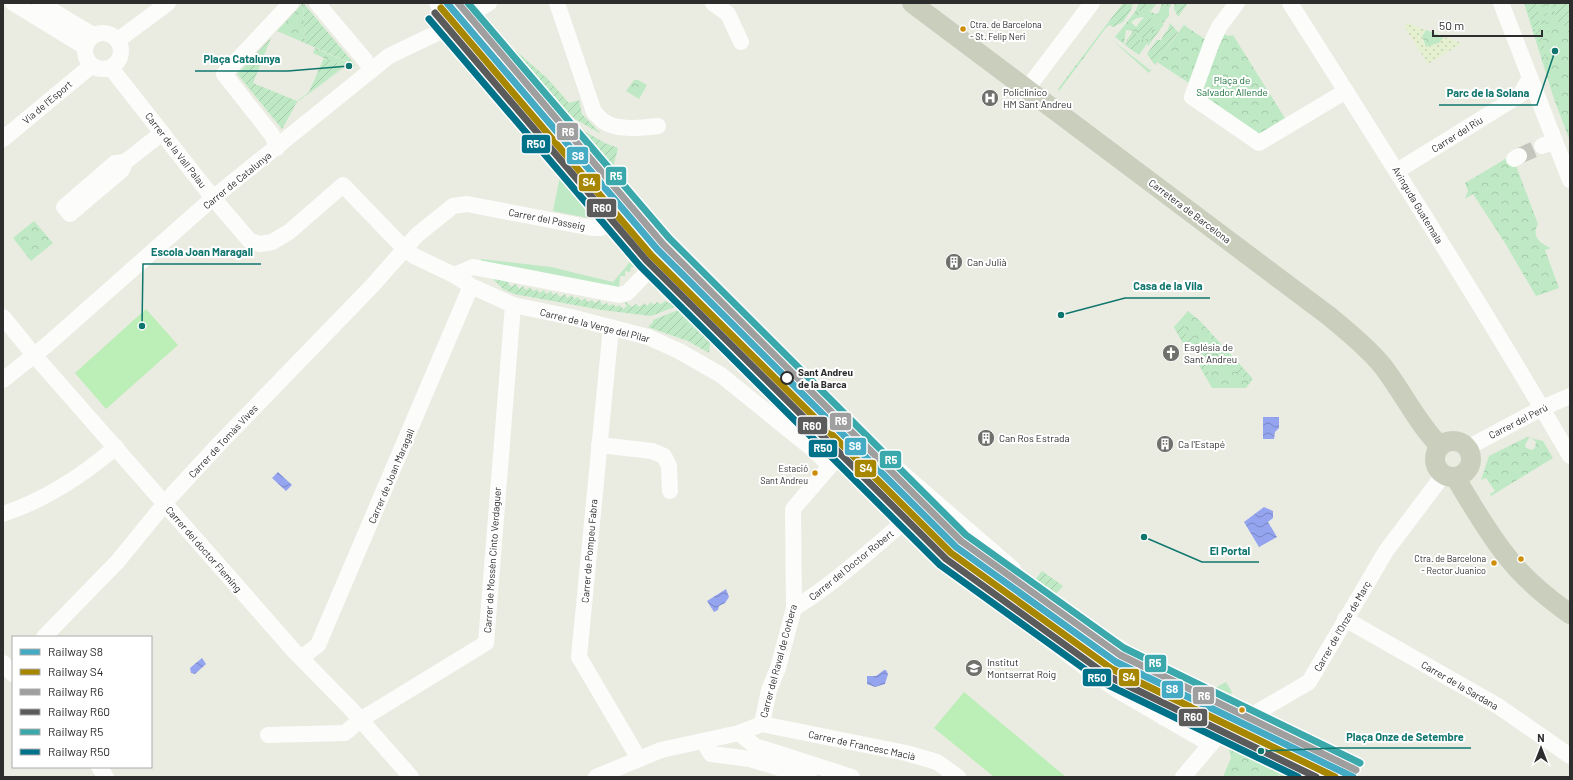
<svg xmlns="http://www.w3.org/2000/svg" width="1573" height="780" viewBox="0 0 1573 780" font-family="Barlow,sans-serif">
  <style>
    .grass { fill: #bee9c4 }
    .forest { fill: url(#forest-crowns); fill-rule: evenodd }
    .sand { fill: url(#sand-dots) }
    .garden { fill: url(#garden-furrows) }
    .pitch { fill: #bceeb8 }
    .water { fill: url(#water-waves) }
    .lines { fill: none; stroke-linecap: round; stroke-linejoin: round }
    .minor-tunnel { stroke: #c4c6be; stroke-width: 16; stroke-dasharray: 16 8; stroke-linecap: butt }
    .minor { stroke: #fcfcfb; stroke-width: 16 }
    .major { stroke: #cacfbd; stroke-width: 20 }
    .rail-1-casing { stroke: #fff; stroke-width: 10 }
    .rail-2-casing { stroke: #fff; stroke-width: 10 }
    .rail-3-casing { stroke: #fff; stroke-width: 10 }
    .rail-4-casing { stroke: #fff; stroke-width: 10 }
    .rail-5-casing { stroke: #fff; stroke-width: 10 }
    .rail-6-casing { stroke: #fff; stroke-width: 10 }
    .rail-1 { stroke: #45aac3; stroke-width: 7 }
    .rail-2 { stroke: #a78600; stroke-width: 7 }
    .rail-3 { stroke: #9f9f9f; stroke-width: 7 }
    .rail-4 { stroke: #5b5b5b; stroke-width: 7 }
    .rail-5 { stroke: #3ba9ac; stroke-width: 7 }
    .rail-6 { stroke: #00738a; stroke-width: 7 }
    .bus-dot { fill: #cf8e09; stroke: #fff; stroke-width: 1.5 }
    .stop-dot { fill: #fff; stroke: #2d2d2d; stroke-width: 2 }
    .labels { text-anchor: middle; stroke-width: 4; stroke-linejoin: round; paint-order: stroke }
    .bus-label { font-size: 9px; fill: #2d2d2d; stroke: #fff; text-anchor: end }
    .park-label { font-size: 10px; fill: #186f38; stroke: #fff }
    .poi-label { font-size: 10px; fill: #2d2d2d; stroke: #fff; text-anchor: start }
    .street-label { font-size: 10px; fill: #2d2d2d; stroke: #fff }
    .stop-label { font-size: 10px; font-weight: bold; fill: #2d2d2d; stroke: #fff; text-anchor: start }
    .leader { fill: none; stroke: #0f766e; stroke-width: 1.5 }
    .callout-dot { fill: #0f766e; stroke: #fff; stroke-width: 1.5 }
    .callout-label { font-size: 11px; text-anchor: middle; font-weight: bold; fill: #0f766e; stroke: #fff; stroke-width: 4; stroke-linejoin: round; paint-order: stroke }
    .line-badge { stroke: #fff; stroke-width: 1.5 }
    .badge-label { font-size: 11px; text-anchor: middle; font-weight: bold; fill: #fff }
  </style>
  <defs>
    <pattern id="forest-crowns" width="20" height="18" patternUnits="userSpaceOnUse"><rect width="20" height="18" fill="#bee9c4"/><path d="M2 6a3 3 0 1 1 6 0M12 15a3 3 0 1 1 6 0" fill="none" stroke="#a4c8a9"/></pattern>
    <pattern id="sand-dots" width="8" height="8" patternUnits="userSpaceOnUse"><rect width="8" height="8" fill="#e4f0d0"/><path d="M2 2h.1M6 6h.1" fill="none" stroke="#c4ceb3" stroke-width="1.8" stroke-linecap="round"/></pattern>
    <pattern id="garden-furrows" width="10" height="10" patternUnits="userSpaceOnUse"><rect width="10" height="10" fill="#bee9c4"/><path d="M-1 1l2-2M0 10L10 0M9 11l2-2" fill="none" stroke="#a4c8a9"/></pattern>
    <pattern id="water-waves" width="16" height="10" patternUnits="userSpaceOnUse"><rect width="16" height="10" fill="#94a4ef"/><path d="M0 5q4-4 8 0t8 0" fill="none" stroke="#7986c2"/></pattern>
  </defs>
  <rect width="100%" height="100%" fill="#eaece2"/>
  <g class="grass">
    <path d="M562,166L598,210L588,218L553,211Z"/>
    <path d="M635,256L641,262H637L636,267H631L630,272L625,271V276H620L619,288L480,263L481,259L551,267L613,282Z"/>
    <path d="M932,521L1014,590L1012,593L928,525Z"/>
    <path d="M1021,595L1099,656L1096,660L1018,598Z"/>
    <path d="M1106,661L1162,696L1160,700L1103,665Z"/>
    <path d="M1194,678L1205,684L1200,693L1189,687Z"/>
    <path d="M1226,682L1232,692L1223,706L1203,695L1208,686L1211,690Z"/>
  </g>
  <g class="forest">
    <path d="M303,3L355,65L351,69L345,67L297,102L282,129L237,74ZM303,4L354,65L315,48L313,53L344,67L297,101L281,128L238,74L277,31L305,43Z"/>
    <path d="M1139,3H1143L1138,11H1148L1155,3H1157L1150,12L1158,14L1162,3H1172L1169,9V16L1163,23L1160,22L1153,35L1139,55L1136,53C1142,47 1141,38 1135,33L1124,44L1133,31L1126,30L1124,44L1115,37L1135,12ZM1144,17L1136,27L1131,22L1137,18Z"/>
    <path d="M1524,3H1570V141L1554,99Z"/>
    <path d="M1194,11L1184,25L1206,40L1189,83L1157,62Z"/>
    <path d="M1104,28L1105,29L1059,91L1058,89Z"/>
    <path d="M1426,30L1444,37L1439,43L1426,47L1422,36Z"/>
    <path d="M1223,33L1228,36L1233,35L1286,120L1259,136L1201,96V90Z"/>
    <path d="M1112,40L1150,70L1152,69L1149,73Z"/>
    <path d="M634,80H638L647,85L639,99L626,91Z"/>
    <path d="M1512,155L1538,224C1531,237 1540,243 1551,248L1545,250L1559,288L1536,296L1505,243L1473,194L1465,199L1468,191L1465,183Z"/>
    <path d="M34,221L53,243L31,261L13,238Z"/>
    <path d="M700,302L730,327L722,335L711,336L702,328L686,327L682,317L683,308Z"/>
    <path d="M1188,311L1200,321L1253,379L1246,388H1212L1199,365L1204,360L1203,355L1199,352H1193L1189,343L1184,345L1174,327Z"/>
    <path d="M1527,437L1543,441L1553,458L1491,496L1490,494L1495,491L1486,478L1481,480L1489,456ZM1529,438L1533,439L1536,442L1535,448L1532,450L1526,448L1525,445Z"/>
    <path d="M1252,721L1297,740L1288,760L1323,777H1284L1279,775L1277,777H1223L1231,758L1226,737Z"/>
  </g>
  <path class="sand" d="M1408,23L1426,30L1422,36L1426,47L1439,43L1444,37L1462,43L1428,64L1404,26Z"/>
  <g class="garden">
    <path d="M303,3L355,65L305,43Z"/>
    <path d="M1123,3H1133L1131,10L1123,22L1113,27L1109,25L1105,29L1104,28Z"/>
    <path d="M1143,3H1155L1148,11H1138Z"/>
    <path d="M1175,3H1188L1178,17L1174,8Z"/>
    <path d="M1525,3H1536L1548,68Z"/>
    <path d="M1542,3H1546L1550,44Z"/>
    <path d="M1551,3H1570V37L1564,25L1560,26Z"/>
    <path d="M1146,17L1152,19C1155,28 1151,35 1144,41L1137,29Z"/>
    <path d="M483,22L492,34L514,53L516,51L547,78L569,103L579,100L582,114L601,134L575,119L522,69L518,72L481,27L480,24Z"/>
    <path d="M1160,22L1164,24L1148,46L1147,45Z"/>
    <path d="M1170,23L1178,32L1155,65L1147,54L1157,40H1161L1166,31L1167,32Z"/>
    <path d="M1135,32C1141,39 1143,47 1136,53L1125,45Z"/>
    <path d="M271,38L253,83L297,101L282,129L238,74Z"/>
    <path d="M324,58L344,66L308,94Z"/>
    <path d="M534,88L570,123L605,143L618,148L610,179L596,165L532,89Z"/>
    <path d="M503,275L511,287L516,284L519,289L523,286L526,290L530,287L533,291L537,289L539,293L544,290L546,294L551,291L553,295L557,293L560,297L565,294L567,298L572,295L574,299L578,297L581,301L585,298L588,302L592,300L595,303L600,300L602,305L607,303L609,306L613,304L616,307L620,305L623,309L627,306L622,299L632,307L636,304L640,307L644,303L647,306L651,302L654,305L657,302L661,304L665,301L669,303L672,300L675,303L677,300L680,305L651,316L602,310L514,294L503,289L493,279Z"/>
    <path d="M683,308L682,317H687L686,327L702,328L711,336L709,353L688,341L648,327L653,322V320Z"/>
    <path d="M1181,320L1186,329L1184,330L1186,334L1189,333L1195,338L1194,341L1198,343L1200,341L1208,349V378L1207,379L1199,365L1204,360L1203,355L1199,352H1193L1189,343L1184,345L1174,327Z"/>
    <path d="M1207,329L1228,353C1220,353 1216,347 1212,340L1214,338L1210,334L1208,335Z"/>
    <path d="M1232,356L1251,377V381L1240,376L1235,370L1238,368L1235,364L1232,366L1230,361Z"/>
    <path d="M1042,571L1063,586L1053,597L1034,581Z"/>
  </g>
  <g class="pitch">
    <path d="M146,309L178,345L106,409L75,373Z"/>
    <path d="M964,692L1066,777H994L934,728Z"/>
  </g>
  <g class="water">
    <path d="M1263,417H1279V428L1275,432L1274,439H1263Z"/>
    <path d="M278,472L292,485L286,491L272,478Z"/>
    <path d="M1264,507L1273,511V518L1268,522L1277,537L1259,547L1244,522Z"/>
    <path d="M726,589L729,597L725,603L719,606L718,610L714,612L707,601Z"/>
    <path d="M202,658L206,664L195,674L191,673L190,668Z"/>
    <path d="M884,670H886L888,674L885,684L875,687L867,684V676H876Z"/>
  </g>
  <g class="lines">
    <path class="minor-tunnel" d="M1519,156L1542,146"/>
    <g class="minor">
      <path d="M13,3L85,47"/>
      <path d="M40,3L93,35"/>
      <path d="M317,3L365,60L371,70"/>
      <path d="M437,3L454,23"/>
      <path d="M557,3L594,112C597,115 600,119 603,121C617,131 642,128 658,126"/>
      <path d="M713,3L728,14L741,42"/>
      <path d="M1237,3L1219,27L1212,42L1192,97L1259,143L1346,91"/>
      <path d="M1290,3C1385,153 1481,303 1570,456"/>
      <path d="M1501,3L1570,180"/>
      <circle cx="103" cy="51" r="18"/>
      <path d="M118,40L168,3"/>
      <path d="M111,68L213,198L250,241L260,244L272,242L289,232L343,185L397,241L414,256L454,275L471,286L513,305L571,317L648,337L679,351L721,375L815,451L830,466"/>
      <path d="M1026,90L1092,3"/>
      <path d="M3,139L91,66"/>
      <path d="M1542,146L1555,141"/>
      <path d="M277,148L272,135L224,74L291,3"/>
      <path d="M1514,159L1519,156"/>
      <path d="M125,162L115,163L64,207L70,214L122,170L125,162L162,133"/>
      <path d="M1397,171L1520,95L1530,78"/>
      <path d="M454,275L473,267L619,295L627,293L666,253"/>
      <path d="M3,317L34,355L294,651L351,709L411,777"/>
      <path d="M611,327L579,657L639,759"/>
      <path d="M3,380L48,344L213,198L389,56L435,34L489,3"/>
      <path d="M599,445L652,451L664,456L669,466L670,491"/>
      <path d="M1467,448L1542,408L1570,396"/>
      <path d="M845,453L903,508L906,520L919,534L967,576L1092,673L1117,690L1210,744"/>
      <path d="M3,514C45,500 82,476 116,447"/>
      <path d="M794,608C817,595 837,578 858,561C883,540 907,521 927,496"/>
      <path d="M1345,619L1498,706L1570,756"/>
      <path d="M44,637L118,561L171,496L219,444L372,286L417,235L453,206L467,204L592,228H601L614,217L654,263"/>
      <path d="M301,658L318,645L471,286"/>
      <path d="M3,663L13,674"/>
      <path d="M1164,718L1181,689"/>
      <path d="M762,724L769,690L778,668L794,608L793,509L830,466L845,453V448L858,435L1013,569L1007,577L1055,616L1069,615L1187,692L1242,720"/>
      <path d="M762,724L906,753L937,762L958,777"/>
      <path d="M739,733L755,746L852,777"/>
      <path d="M268,735L345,733L360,720L486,643L513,305"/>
      <path d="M703,741L711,754L750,759L809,777"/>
      <path d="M99,767L106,777"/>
      <path d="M596,777L661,750L739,733L762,724"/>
      <path d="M1183,777L1222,731L1256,713L1309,682L1386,551L1444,474"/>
    </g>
    <g class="major">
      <path d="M912,3L1329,316C1347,331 1366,346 1381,364C1402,390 1416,422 1440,446"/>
      <circle cx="1453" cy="459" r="18"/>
      <path d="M1455,477C1471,503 1486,530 1505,554C1523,578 1546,597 1570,614"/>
    </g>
    <defs>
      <path id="rail-1" d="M447,3L657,249L956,547L1116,662L1353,777"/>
      <path id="rail-2" d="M441,8L651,255L951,553L1112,669L1335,777"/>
      <path id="rail-3" d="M458,3L663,244L961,541L1120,655L1356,770"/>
      <path id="rail-4" d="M435,13L646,260L946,559L1108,676L1316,777"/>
      <path id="rail-5" d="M468,3L669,238L966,535L1124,648L1360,763"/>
      <path id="rail-6" d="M429,19L640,266L940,565L1104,683L1298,777"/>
    </defs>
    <use href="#rail-1" class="rail-1-casing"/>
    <use href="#rail-2" class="rail-2-casing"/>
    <use href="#rail-3" class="rail-3-casing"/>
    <use href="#rail-4" class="rail-4-casing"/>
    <use href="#rail-5" class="rail-5-casing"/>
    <use href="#rail-6" class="rail-6-casing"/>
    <use href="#rail-1" class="rail-1"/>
    <use href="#rail-2" class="rail-2"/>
    <use href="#rail-3" class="rail-3"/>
    <use href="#rail-4" class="rail-4"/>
    <use href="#rail-5" class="rail-5"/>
    <use href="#rail-6" class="rail-6"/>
  </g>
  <defs>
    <symbol id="hospital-disc" viewBox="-11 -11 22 22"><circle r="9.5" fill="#6f706c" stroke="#fff"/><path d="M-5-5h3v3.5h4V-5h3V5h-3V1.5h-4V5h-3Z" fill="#fff"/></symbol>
    <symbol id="building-disc" viewBox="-11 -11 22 22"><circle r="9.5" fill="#6f706c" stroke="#fff"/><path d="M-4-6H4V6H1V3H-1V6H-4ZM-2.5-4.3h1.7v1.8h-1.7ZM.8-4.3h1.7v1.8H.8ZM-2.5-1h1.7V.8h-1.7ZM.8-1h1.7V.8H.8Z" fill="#fff"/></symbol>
    <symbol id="church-disc" viewBox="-11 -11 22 22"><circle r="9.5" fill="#6f706c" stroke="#fff"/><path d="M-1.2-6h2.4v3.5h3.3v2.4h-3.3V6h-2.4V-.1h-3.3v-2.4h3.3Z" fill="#fff"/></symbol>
    <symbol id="school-disc" viewBox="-11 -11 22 22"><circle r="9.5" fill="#6f706c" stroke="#fff"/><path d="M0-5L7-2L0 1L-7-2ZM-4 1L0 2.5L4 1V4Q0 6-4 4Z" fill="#fff"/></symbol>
  </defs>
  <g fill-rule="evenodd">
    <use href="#hospital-disc" x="980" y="88" width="20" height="20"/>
    <use href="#building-disc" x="944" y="252" width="20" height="20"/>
    <use href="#church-disc" x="1161" y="343" width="20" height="20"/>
    <use href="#building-disc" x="976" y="428" width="20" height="20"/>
    <use href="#building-disc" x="1155" y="434" width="20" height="20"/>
    <use href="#school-disc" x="964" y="658" width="20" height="20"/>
  </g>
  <g class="bus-dot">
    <circle cx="963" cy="29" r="3.5"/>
    <circle cx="815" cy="473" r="3.5"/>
    <circle cx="1521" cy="559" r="3.5"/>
    <circle cx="1494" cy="563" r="3.5"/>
    <circle cx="1242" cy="710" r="3.5"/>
  </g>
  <circle class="stop-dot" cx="787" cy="378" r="6"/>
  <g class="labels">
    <g class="bus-label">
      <text x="970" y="28" text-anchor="start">Ctra. de Barcelona<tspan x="970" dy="12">- St. Felip Neri</tspan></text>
      <text x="808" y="472">Estació<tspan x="808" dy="12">Sant Andreu</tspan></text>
      <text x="1486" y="562">Ctra. de Barcelona<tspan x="1486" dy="12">- Rector Juanico</tspan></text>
    </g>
    <g class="park-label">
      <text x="1232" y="84">Plaça de<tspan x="1232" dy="12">Salvador Allende</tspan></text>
    </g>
    <g class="poi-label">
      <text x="1003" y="96">Policlínico<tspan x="1003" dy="12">HM Sant Andreu</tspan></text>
      <text x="967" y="266">Can Julià</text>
      <text x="1184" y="351">Església de<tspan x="1184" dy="12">Sant Andreu</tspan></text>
      <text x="999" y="442">Can Ros Estrada</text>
      <text x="1178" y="448">Ca l'Estapé</text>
      <text x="987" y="666">Institut<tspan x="987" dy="12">Montserrat Roig</tspan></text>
    </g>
    <g class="street-label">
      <text transform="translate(47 102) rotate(-40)" y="4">Via de l'Esport</text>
      <text transform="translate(1457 134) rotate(-32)" y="4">Carrer del Riu</text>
      <text transform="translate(176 150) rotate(52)" y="4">Carrer de la Vall Palau</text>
      <text transform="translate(237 180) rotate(-39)" y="4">Carrer de Catalunya</text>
      <text transform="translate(1418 205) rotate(59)" y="4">Avinguda Guatemala</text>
      <text transform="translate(1190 211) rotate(37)" y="4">Carretera de Barcelona</text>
      <text transform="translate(547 219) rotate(11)" y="4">Carrer del Passeig</text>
      <text transform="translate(595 325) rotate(14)" y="4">Carrer de la Verge del Pilar</text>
      <text transform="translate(1518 421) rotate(-27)" y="4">Carrer del Perú</text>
      <text transform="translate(223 441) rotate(-47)" y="4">Carrer de Tomàs Vives</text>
      <text transform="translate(391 476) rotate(-67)" y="4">Carrer de Joan Maragall</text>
      <text transform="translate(204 549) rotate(49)" y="4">Carrer del doctor Fleming</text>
      <text transform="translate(589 551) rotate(-85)" y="4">Carrer de Pompeu Fabra</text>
      <text transform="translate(492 560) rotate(-86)" y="4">Carrer de Mossèn Cinto Verdaguer</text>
      <text transform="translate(851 565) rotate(-39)" y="4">Carrer del Doctor Robert</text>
      <text transform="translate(1342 626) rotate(-60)" y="4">Carrer de l'Onze de Març</text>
      <text transform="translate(778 661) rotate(-75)" y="4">Carrer del Raval de Corbera</text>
      <text transform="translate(1460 685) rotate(30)" y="4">Carrer de la Sardana</text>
      <text transform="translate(862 745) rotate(12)" y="4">Carrer de Francesc Macià</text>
    </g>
    <g class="stop-label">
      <text x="798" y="376">Sant Andreu<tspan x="798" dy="12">de la Barca</tspan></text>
    </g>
  </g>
  <path class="leader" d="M349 66L288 71H195M1555 51L1537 105H1439M142 326L143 264H261M1061 315L1125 298H1210M1144 537L1202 562H1259M1261 751L1338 748H1471"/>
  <g class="callout-dot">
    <circle cx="349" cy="66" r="4"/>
    <circle cx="1555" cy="51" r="4"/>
    <circle cx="142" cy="326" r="4"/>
    <circle cx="1061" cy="315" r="4"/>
    <circle cx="1144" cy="537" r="4"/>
    <circle cx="1261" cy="751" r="4"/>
  </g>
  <g class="callout-label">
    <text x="242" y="63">Plaça Catalunya</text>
    <text x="1488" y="97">Parc de la Solana</text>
    <text x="202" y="256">Escola Joan Maragall</text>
    <text x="1168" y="290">Casa de la Vila</text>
    <text x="1230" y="555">El Portal</text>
    <text x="1405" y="741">Plaça Onze de Setembre</text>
  </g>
  <g class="line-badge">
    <rect x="556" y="122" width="23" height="19" rx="4" fill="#9f9f9f"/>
    <rect x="521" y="134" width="30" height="20" rx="4" fill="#00738a"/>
    <rect x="566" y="146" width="23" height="19" rx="4" fill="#45aac3"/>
    <rect x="605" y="166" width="22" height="20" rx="4" fill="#3ba9ac"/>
    <rect x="578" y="173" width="23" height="19" rx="4" fill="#a78600"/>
    <rect x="586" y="198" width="31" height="20" rx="4" fill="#5b5b5b"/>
    <rect x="829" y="412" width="23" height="19" rx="4" fill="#9f9f9f"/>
    <rect x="797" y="416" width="31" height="19" rx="4" fill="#5b5b5b"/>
    <rect x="844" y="437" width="23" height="19" rx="4" fill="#45aac3"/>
    <rect x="808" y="439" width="30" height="19" rx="4" fill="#00738a"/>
    <rect x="879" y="450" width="23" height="19" rx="4" fill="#3ba9ac"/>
    <rect x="854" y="459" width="23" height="19" rx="4" fill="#a78600"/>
    <rect x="1144" y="654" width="23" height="19" rx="4" fill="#3ba9ac"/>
    <rect x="1118" y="668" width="22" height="19" rx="4" fill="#a78600"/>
    <rect x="1082" y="668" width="30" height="19" rx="4" fill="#00738a"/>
    <rect x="1161" y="680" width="23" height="19" rx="4" fill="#45aac3"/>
    <rect x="1192" y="686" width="23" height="19" rx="4" fill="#9f9f9f"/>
    <rect x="1178" y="708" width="30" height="19" rx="4" fill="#5b5b5b"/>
  </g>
  <g class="badge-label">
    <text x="568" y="136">R6</text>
    <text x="536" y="148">R50</text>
    <text x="578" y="160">S8</text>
    <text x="616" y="180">R5</text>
    <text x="589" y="186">S4</text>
    <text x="602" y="212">R60</text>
    <text x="841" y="425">R6</text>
    <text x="812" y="430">R60</text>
    <text x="855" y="450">S8</text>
    <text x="823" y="452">R50</text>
    <text x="891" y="464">R5</text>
    <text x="866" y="472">S4</text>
    <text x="1155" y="667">R5</text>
    <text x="1129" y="681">S4</text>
    <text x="1097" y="682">R50</text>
    <text x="1172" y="693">S8</text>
    <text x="1204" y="700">R6</text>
    <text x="1193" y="721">R60</text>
  </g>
  <rect width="1573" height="780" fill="none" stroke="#2d2d2d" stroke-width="8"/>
  <rect x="12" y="636" width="140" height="132" fill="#ffffff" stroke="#ababab"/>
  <rect x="20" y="649" width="20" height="6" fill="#45aac3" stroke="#ababab"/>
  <text x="48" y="656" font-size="12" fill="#2d2d2d">Railway S8</text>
  <rect x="20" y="669" width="20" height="6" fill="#a78600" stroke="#ababab"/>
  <text x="48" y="676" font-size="12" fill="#2d2d2d">Railway S4</text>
  <rect x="20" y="689" width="20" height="6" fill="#9f9f9f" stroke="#ababab"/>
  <text x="48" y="696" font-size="12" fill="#2d2d2d">Railway R6</text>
  <rect x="20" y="709" width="20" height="6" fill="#5b5b5b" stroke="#ababab"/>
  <text x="48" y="716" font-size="12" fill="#2d2d2d">Railway R60</text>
  <rect x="20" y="729" width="20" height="6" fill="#3ba9ac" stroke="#ababab"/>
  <text x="48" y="736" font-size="12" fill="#2d2d2d">Railway R5</text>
  <rect x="20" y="749" width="20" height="6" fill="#00738a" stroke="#ababab"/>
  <text x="48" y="756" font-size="12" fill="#2d2d2d">Railway R50</text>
  <g transform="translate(1541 748)" stroke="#ffffff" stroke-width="3" paint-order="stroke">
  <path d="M0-3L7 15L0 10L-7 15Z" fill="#2d2d2d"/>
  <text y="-6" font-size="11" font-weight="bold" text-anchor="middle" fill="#2d2d2d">N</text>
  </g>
  <path d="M1433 30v6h109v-6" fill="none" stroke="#2d2d2d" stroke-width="2"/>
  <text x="1439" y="30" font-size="12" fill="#2d2d2d" stroke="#ffffff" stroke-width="3" paint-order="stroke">50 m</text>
</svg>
